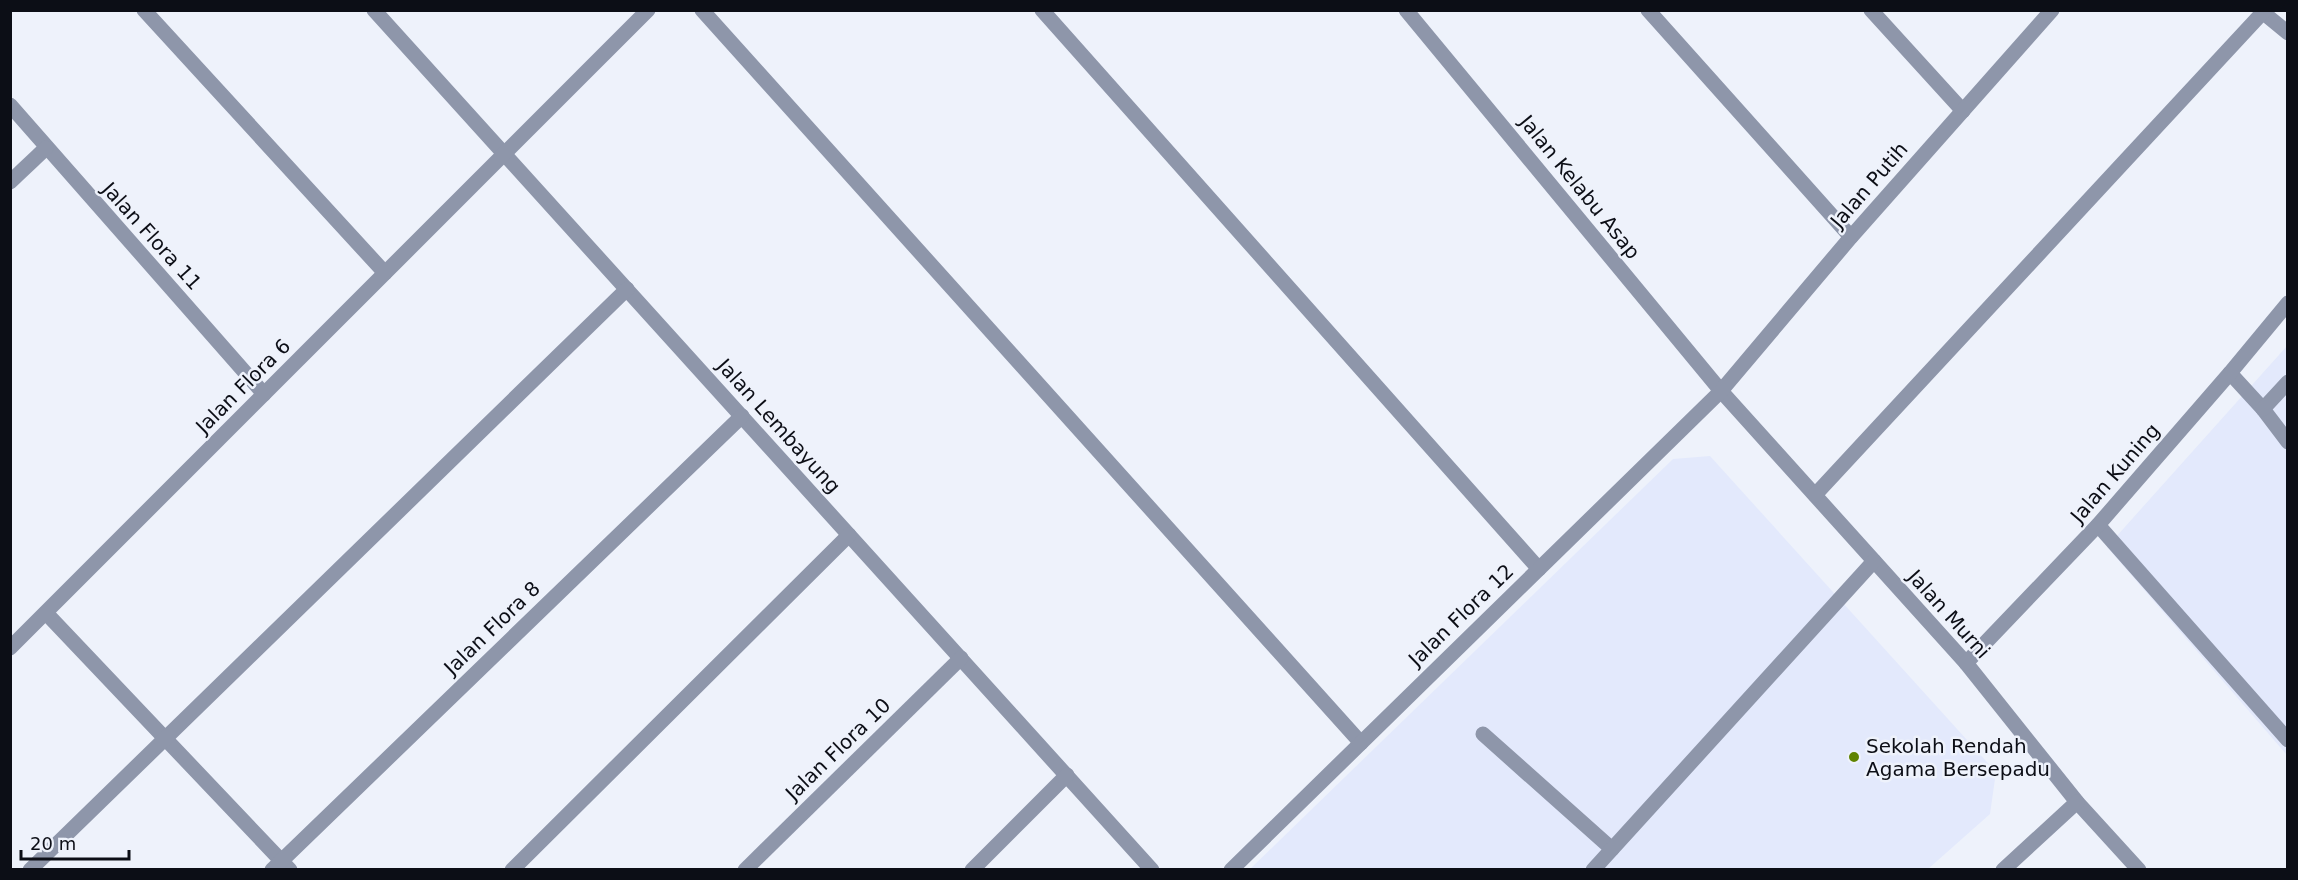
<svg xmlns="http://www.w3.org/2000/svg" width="2298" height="880" viewBox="0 0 2298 880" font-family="'DejaVu Sans',sans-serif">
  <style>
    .built { fill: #e3e9fc }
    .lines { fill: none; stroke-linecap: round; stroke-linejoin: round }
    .minor { stroke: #8e96aa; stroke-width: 15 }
    .poi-dot { fill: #5f8300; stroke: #eef2fb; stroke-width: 2 }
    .labels { text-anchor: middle; stroke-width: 5; stroke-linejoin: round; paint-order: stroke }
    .street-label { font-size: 20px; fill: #0c0e16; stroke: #eef2fb }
    .poi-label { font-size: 20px; fill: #0c0e16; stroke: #eef2fb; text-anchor: start }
  </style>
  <rect width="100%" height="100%" fill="#eef2fb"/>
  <g class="built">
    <path d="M2287,346V755L2107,547Z"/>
    <path d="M1710,456L1996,772L1990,814L1928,869L1249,870L1673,459Z"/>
  </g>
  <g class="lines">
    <g class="minor">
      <path d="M144,10L385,273"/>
      <path d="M374,10L1152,870"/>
      <path d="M702,10L1361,743"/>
      <path d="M1042,10L1539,569"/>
      <path d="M1406,10L1721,391L1966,663L2077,802L2139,870"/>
      <path d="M1648,10L1851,237"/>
      <path d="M1871,10L1963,111"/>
      <path d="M2260,10L2288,33"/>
      <path d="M10,105L264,394"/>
      <path d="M10,182L46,148"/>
      <path d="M2230,373L2263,409L2288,442"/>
      <path d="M2263,409L2288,382"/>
      <path d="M1815,495L2265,10"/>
      <path d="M2098,525L2288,740"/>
      <path d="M46,613L290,870"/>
      <path d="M10,648L648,10"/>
      <path d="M1966,663L2098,525L2230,373L2288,303"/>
      <path d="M1483,734L1612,849"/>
      <path d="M30,870L627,289"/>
      <path d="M272,870L742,416"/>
      <path d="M512,870L849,535"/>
      <path d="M745,870L961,658"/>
      <path d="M972,870L1067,775"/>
      <path d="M1231,870L1721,391L1851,237L2052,10"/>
      <path d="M1593,870L1874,561"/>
      <path d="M2003,870L2077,802"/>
    </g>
  </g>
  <circle class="poi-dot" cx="1854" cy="757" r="6"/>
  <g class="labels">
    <g class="street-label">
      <text transform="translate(1869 185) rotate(-49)" y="7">Jalan Putih</text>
      <text transform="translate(1580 187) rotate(51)" y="7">Jalan Kelabu Asap</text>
      <text transform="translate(152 236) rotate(48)" y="7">Jalan Flora 11</text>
      <text transform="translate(243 386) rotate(-45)" y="7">Jalan Flora 6</text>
      <text transform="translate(779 426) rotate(48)" y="7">Jalan Lembayung</text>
      <text transform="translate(2115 473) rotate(-49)" y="7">Jalan Kuning</text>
      <text transform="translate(1949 614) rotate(48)" y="7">Jalan Murni</text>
      <text transform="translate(1461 615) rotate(-44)" y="7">Jalan Flora 12</text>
      <text transform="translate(492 628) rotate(-44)" y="7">Jalan Flora 8</text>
      <text transform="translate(838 749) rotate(-44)" y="7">Jalan Flora 10</text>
    </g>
    <g class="poi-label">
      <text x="1866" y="753">Sekolah Rendah<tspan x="1866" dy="23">Agama Bersepadu</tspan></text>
    </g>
  </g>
  <rect width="2298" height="880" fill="none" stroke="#0c0e16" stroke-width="24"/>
  <path d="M21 850v9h108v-9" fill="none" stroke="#0c0e16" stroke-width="3"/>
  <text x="30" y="850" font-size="18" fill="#0c0e16" stroke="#eef2fb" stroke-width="4.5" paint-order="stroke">20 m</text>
</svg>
